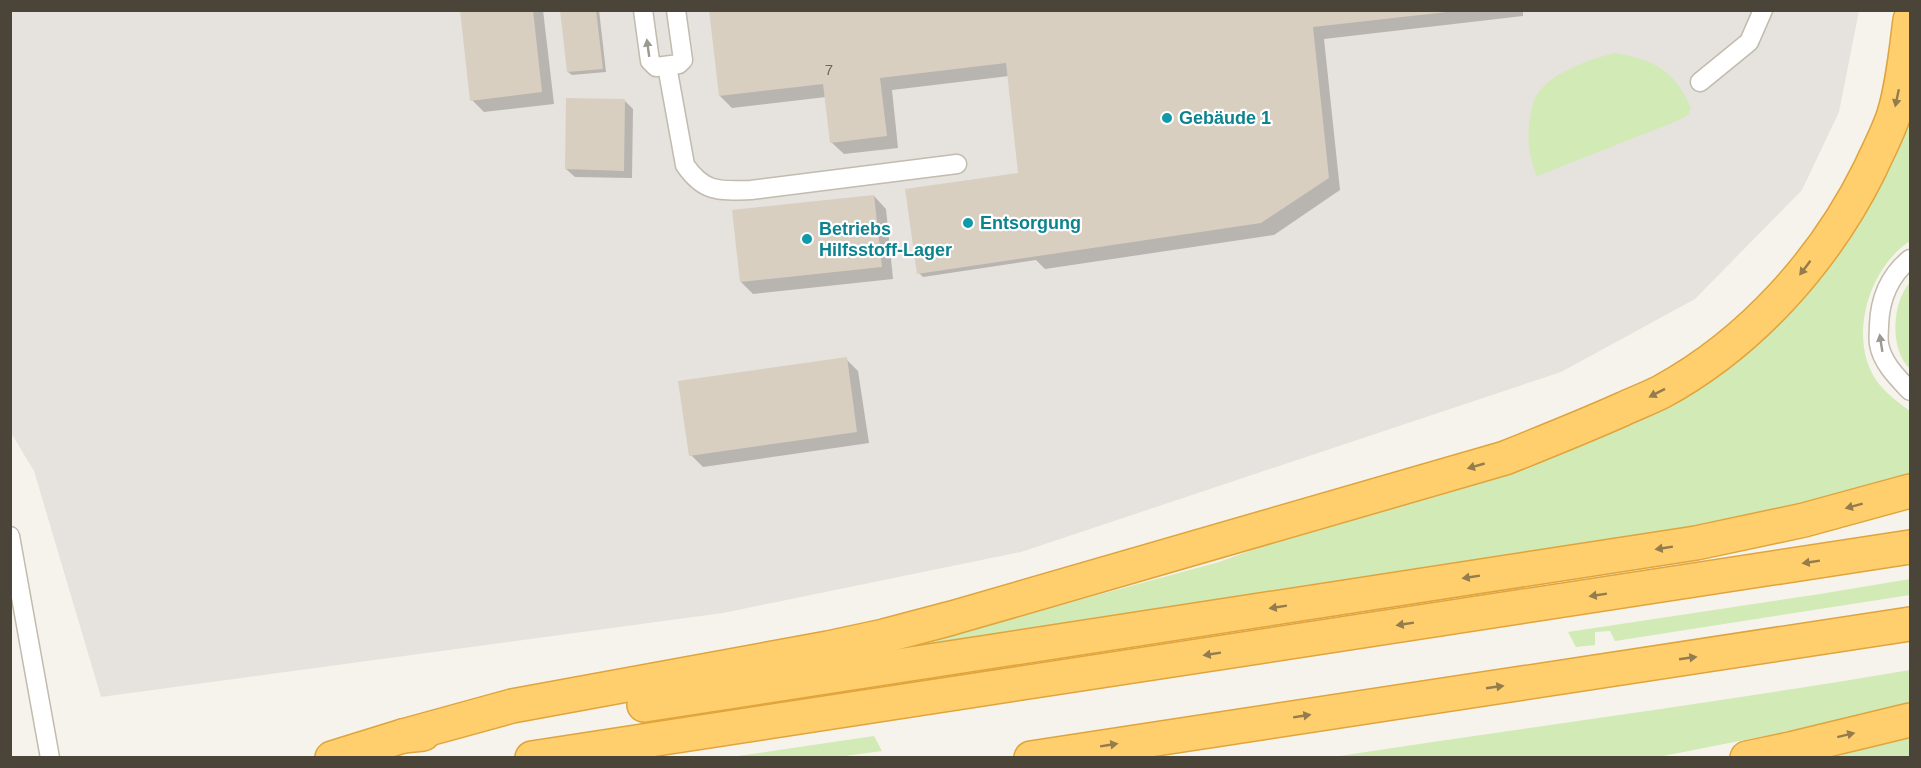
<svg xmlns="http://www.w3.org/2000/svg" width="1921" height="768" viewBox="0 0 1921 768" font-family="Helvetica,sans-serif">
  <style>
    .industrial { fill: #e6e2dd }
    .green { fill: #d2eab5 }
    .shadow { fill: #0003 }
    .building { fill: #d8cfc1 }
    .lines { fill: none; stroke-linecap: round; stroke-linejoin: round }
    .service-casing { stroke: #c2bbae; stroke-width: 21 }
    .motorway-casing { stroke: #e0a43c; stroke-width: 36 }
    .service { stroke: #fff; stroke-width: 18 }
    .motorway { stroke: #ffcf6e; stroke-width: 33 }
    .oneway { fill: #9c9892 }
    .oneway2 { fill: #937c4e }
    .culture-dot { fill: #0f9aa8; stroke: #fff; stroke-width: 2 }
    .labels { text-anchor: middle; stroke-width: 4.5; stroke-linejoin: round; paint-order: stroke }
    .number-label { font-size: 15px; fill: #6e675b }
    .culture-label { font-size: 18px; font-weight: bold; fill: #0d838f; stroke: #fff; text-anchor: start }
  </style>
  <rect width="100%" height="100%" fill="#f6f3ec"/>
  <path class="industrial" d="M11,11H1859L1839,112L1802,190L1695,299L1561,372L1021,552L723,613L101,697L34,471L11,433Z"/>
  <g class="green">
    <path d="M1614,53C1652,59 1675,70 1691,108L1688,115L1677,121L1537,176C1530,159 1527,144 1529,126C1530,118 1531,110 1533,103C1543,74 1587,61 1614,53Z"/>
    <path d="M1910,99V241C1868,268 1846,342 1879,384C1887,394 1900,404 1910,411V473L1836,495L1644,542L881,659L879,651L969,630L1219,562L1349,515L1402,502L1550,458L1619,428L1723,369Z"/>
    <path d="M1910,282V369C1889,349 1892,303 1910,282Z"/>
    <path d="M1910,579V595L1615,641L1610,631L1595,632V645L1576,647L1568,632L1820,594Z"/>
    <path d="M1910,670V704L1835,722L1658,757L1326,758C1521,728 1716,703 1910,670Z"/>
    <path d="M874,736L882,751L838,757H731Z"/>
    <path d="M1910,738V757L1831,758L1893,740Z"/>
  </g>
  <g class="shadow">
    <path d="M462,10H543L554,104L484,112L472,100Z"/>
    <path d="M562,10H599L606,72L572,75L568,72Z"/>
    <path d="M710,10H1523V16L1324,39L1340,190L1274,235L1045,269L1036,260L923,277L919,273L1020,177L1009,76L892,90L898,148L844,154L831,142L826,97L732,108L720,96Z"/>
    <path d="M624,100L633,109L632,178L575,177L566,169Z"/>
    <path d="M874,196L886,209L893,279L753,294L741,282Z"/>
    <path d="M846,359L858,371L869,443L703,467L691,455Z"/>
  </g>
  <g class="building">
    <path d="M460,10H533L542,92L470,101Z"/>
    <path d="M560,10H596L603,69L567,72Z"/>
    <path d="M709,10H1447V12L1313,27L1329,178L1261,223L917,274L905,189L1018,173L1006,63L880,78L887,136L830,143L823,84L719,96Z"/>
    <path d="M566,98L625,99L624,171L565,169Z"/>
    <path d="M874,195L882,267L740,282L732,210Z"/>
    <path d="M847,357L857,432L689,456L678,381Z"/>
  </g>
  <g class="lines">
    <defs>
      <g id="service">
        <path d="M643,10L650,61L656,67L679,64L683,60L676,10"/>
        <path d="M667,66L685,165C704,193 720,191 751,190L957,164"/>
        <path d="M1700,82L1749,42L1763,10"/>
        <path d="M1910,259C1889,276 1880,298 1879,325C1879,331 1878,338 1879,344C1882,363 1898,378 1910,391"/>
        <path d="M10,536L50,758"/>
      </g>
      <g id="motorway">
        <path d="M644,705L1696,543L1804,520L1910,491"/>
        <path d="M403,736L512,706L828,648L884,636L952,618L1505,458C1545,442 1585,426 1623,409C1636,403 1649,398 1661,392C1751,343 1825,260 1870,169C1878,151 1888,133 1894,114C1903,84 1906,51 1910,20"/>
        <path d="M332,758L403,736L423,734"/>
        <path d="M532,758L1910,547"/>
        <path d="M1031,758L1910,624"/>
        <path d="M1747,758L1790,749L1910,720"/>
      </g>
    </defs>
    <use href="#service" class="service-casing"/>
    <use href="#motorway" class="motorway-casing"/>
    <use href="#service" class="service"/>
    <use href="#motorway" class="motorway"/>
  </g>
  <defs><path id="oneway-solid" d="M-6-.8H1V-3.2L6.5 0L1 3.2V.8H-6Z" transform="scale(1.5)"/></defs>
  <g class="oneway">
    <use href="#oneway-solid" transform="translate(648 48) rotate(-98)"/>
    <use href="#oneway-solid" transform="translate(1881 343) rotate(-99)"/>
  </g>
  <g class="oneway2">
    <use href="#oneway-solid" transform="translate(1897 98) rotate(102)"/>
    <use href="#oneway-solid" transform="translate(1805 268) rotate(127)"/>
    <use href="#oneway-solid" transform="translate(1657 393) rotate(153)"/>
    <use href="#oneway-solid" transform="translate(1476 466) rotate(164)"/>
    <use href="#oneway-solid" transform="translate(1854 506) rotate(165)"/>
    <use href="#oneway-solid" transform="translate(1664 548) rotate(171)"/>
    <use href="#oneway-solid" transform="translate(1811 562) rotate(171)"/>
    <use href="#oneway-solid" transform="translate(1471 577) rotate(171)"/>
    <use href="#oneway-solid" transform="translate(1598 595) rotate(171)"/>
    <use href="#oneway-solid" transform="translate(1278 607) rotate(171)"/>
    <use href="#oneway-solid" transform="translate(1405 624) rotate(171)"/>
    <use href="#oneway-solid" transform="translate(1212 654) rotate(171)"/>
    <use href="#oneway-solid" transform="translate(1688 658) rotate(-8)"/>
    <use href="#oneway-solid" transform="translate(1495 687) rotate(-8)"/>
    <use href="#oneway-solid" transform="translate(1302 716) rotate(-9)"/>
    <use href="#oneway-solid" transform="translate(1846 735) rotate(-14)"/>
    <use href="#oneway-solid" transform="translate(1109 745) rotate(-9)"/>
  </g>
  <g class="culture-dot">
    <circle cx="1167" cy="118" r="6"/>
    <circle cx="968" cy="223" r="6"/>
    <circle cx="807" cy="239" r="6"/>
  </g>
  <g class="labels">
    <g class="number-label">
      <text x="829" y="75">7</text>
    </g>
    <g class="culture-label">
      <text x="1179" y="124">Gebäude 1</text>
      <text x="980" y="229">Entsorgung</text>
      <text x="819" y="235">Betriebs<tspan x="819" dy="21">Hilfsstoff-Lager</tspan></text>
    </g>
  </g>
  <rect width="1921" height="768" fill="none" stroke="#4b4439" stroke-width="24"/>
</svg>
